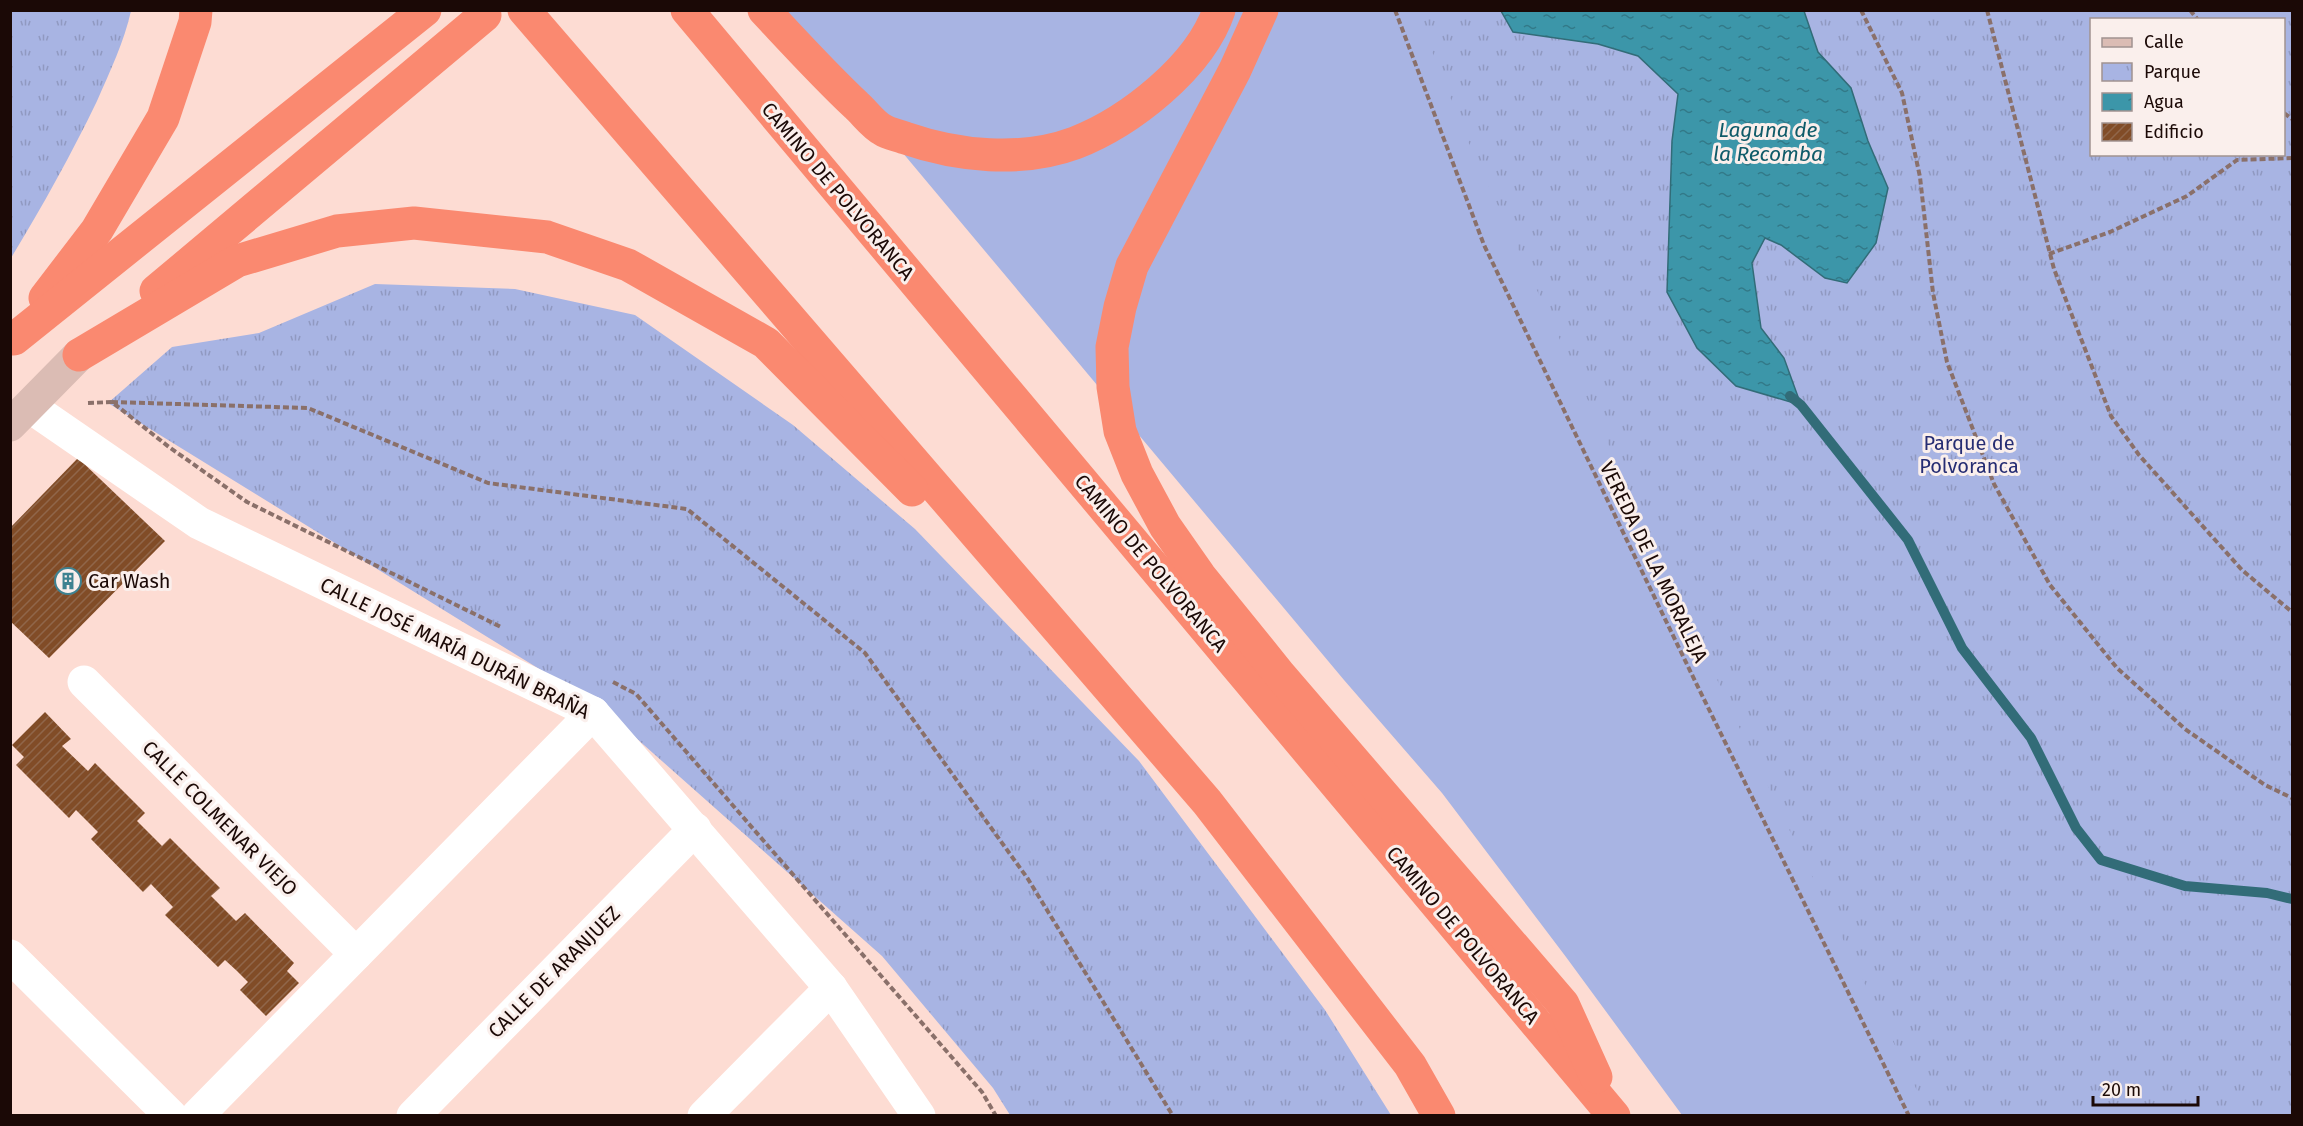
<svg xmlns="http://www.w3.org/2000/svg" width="2303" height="1126" viewBox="0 0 2303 1126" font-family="'Fira Sans',sans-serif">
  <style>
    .green { fill: #a8b4e3; fill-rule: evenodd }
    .park { fill: url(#park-tufts); fill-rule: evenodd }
    .water { fill: url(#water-ripples); stroke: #326c78; stroke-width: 1.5 }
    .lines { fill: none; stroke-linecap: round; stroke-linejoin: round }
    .stream { stroke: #326c78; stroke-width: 10 }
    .building { fill: url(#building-hatch) }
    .path { stroke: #8a706a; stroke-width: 4; stroke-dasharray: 6 3; stroke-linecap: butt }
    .street { stroke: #fff; stroke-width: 33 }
    .secondary { stroke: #dbbcb4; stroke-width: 33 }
    .highway { stroke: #fa8970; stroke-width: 33 }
    .labels { text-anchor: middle; stroke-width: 6; stroke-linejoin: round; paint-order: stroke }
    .street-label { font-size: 20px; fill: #1b0906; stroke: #faefec }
    .park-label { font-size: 20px; fill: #262d73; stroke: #faefec }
    .poi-label { font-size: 20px; fill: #1b0906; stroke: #faefec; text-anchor: start }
    .water-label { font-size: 21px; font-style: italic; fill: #0f5b69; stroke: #faefec }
  </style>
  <defs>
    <pattern id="park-tufts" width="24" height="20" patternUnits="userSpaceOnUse" patternTransform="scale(1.5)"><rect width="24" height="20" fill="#a8b4e3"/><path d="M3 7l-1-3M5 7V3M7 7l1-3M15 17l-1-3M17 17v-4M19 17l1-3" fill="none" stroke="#9099c1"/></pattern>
    <pattern id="water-ripples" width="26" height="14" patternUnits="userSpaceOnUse" patternTransform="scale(1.5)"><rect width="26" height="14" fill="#3c96a9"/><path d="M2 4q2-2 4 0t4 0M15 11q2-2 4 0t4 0" fill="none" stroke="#327988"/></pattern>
    <pattern id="building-hatch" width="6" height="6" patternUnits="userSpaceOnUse" patternTransform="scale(1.5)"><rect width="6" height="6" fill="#814c27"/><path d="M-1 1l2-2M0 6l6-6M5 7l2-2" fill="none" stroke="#90664a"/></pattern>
  </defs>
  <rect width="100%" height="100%" fill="#fddcd3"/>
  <path class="green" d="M784,11H2292V1115H1682L1566,957L1442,793L1344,680ZM2092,20H2284V154H2092Z"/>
  <g class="park">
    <path d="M11,10L131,11C124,42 110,71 97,101C71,155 42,207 11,258Z"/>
    <path d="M1416,11H2292V1115H1929L1739,727L1466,137ZM2092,20H2284V154H2092Z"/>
    <path d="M375,284L515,289L635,315L793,425L915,529L1139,761L1325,1010L1391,1115H1010L993,1088L882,956L601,707L108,403L172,347L259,333Z"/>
  </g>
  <path class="water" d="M1501,11H1804L1818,52L1851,88L1868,141L1888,188L1876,243L1847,283L1825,278L1781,245L1765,238L1752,263L1761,328L1784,358L1801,405L1736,386L1697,348L1667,292L1672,141L1678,94L1638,56L1598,44L1513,32Z"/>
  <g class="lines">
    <path class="stream" d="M1790,396L1801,405L1908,540L1962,648L2031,738L2076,828L2101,860L2185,886L2267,893L2292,899"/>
  </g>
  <g class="building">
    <path d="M78,458L165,541L49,658L10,621V528Z"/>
    <path d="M45,712L71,739L62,746L88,771L95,763L145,813L137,821L162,846L170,838L220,888L211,896L236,921L245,913L294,963L287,971L299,983L266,1016L240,990L248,982L237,971L225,960L218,967L165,915L173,907L151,884L143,892L91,839L98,832L76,810L69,818L16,765L24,757L12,745Z"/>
  </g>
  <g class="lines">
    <g class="path">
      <path d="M1395,10L1484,245L1696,683L1909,1116"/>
      <path d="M1861,10L1902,93L1920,177L1933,293L1947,362L1994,484L2050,585L2117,668L2185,729L2265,785L2292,798"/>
      <path d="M1987,10L2054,269L2111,416L2139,455L2242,570L2292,612"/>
      <path d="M2190,10L2198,20"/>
      <path d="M2284,113L2292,119"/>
      <path d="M2049,254L2110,232L2187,196L2237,160L2292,158"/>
      <path d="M112,402L308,408L488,483L687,509L865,653L1028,879L1173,1116"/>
      <path d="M88,403L112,402L169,447L247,502L501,627"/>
      <path d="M613,682L636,694L982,1092L996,1116"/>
    </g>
    <g class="street">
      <path d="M29,406L199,523L593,713L831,988L919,1116"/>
      <path d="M84,682L356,954"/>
      <path d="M10,956L171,1116"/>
      <path d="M197,1116L593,713"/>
      <path d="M413,1116L695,829"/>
      <path d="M704,1116L831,988"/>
    </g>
    <path class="secondary" d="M10,425L79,355"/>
    <g class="highway">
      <path d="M524,10L1207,802L1410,1065L1439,1116"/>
      <path d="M687,10L1614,1116"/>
      <path d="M764,10C795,43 824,75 856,105C865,113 873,125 883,130C889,134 898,135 905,138C957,156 1021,163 1075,143C1129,122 1200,67 1219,10"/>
      <path d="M1262,10L1235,70L1132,266L1120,307L1112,347L1113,387L1120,431L1137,474L1165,526L1200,576L1280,675L1563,1004L1596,1077"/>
      <path d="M156,291L485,15"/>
      <path d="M45,298L97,230L163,118L195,22L196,10"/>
      <path d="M14,339L425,10"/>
      <path d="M79,355L237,261L337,231L414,223L547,237L628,265L766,343L912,490"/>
    </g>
  </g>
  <defs>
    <symbol id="building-ring" viewBox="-11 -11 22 22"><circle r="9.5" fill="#faefec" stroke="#3e8291" stroke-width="1.5"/><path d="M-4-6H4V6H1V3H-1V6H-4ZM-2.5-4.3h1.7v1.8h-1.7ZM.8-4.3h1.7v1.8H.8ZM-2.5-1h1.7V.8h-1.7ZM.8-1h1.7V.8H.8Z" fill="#3e8291"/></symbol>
  </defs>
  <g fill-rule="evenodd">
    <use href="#building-ring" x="53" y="566" width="30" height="30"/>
  </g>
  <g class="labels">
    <g class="street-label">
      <text transform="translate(838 191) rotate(50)" y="7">CAMINO DE POLVORANCA</text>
      <text transform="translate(1654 562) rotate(64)" y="7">VEREDA DE LA MORALEJA</text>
      <text transform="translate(1151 563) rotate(50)" y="7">CAMINO DE POLVORANCA</text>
      <text transform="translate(455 648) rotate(26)" y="7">CALLE JOSÉ MARÍA DURÁN BRAÑA</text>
      <text transform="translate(220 818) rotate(45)" y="7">CALLE COLMENAR VIEJO</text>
      <text transform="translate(1463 935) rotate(50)" y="7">CAMINO DE POLVORANCA</text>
      <text transform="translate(554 972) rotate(-45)" y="7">CALLE DE ARANJUEZ</text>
    </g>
    <g class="park-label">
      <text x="1969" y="450">Parque de<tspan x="1969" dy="23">Polvoranca</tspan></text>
    </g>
    <g class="poi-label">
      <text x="88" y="588">Car Wash</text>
    </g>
    <g class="water-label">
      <text x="1768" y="137">Laguna de<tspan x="1768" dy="24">la Recomba</tspan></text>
    </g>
  </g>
  <rect width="2303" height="1126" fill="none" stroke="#1b0906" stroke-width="24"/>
  <rect x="2090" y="18" width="195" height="138" fill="#faefec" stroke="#a19390" stroke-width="1.5"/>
  <rect x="2102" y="38" width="30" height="9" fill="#dbbcb4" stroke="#a19390" stroke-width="1.5"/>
  <text x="2144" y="48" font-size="18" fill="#1b0906">Calle</text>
  <rect x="2102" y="63" width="30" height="18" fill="url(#park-tufts)" stroke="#a19390" stroke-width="1.5"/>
  <text x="2144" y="78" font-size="18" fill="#1b0906">Parque</text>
  <rect x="2102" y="93" width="30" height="18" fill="url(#water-ripples)" stroke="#a19390" stroke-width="1.5"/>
  <text x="2144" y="108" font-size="18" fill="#1b0906">Agua</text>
  <rect x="2102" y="123" width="30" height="18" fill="url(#building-hatch)" stroke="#a19390" stroke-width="1.5"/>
  <text x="2144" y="138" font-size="18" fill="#1b0906">Edificio</text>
  <path d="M2093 1096v9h105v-9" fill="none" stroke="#1b0906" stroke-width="3"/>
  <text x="2102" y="1096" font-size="18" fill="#1b0906" stroke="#faefec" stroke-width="4.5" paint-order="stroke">20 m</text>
</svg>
